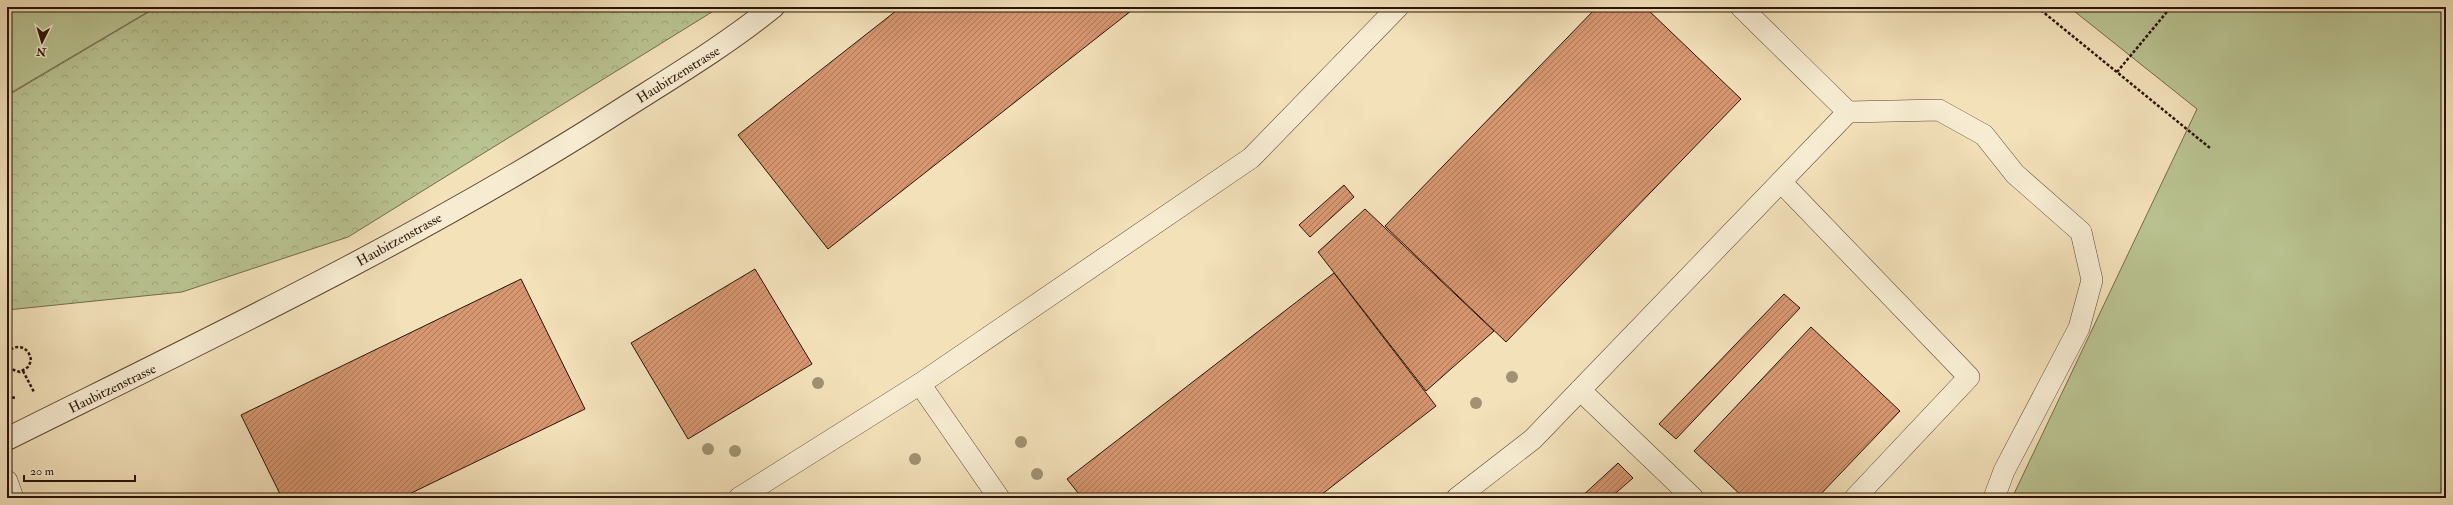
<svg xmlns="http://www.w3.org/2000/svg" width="2453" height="505" viewBox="0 0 2453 505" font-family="'IM FELL Double Pica',serif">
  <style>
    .grass { fill: #b9c391; stroke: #726c4c }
    .forest { fill: url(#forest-crowns); stroke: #726c4c }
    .building { fill: url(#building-hatch); stroke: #2a1407 }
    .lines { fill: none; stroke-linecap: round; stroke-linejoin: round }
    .lane-casing { stroke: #5c4734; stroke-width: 22 }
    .street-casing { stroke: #5c4734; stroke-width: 24 }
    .path { stroke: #2a1407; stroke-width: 2.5; stroke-dasharray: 3 2; stroke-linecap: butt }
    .lane { stroke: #f7ecd2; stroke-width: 21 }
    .street { stroke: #f7ecd2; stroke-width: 22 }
    .tree { fill: #a09272 }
    .labels { text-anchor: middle; stroke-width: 3; stroke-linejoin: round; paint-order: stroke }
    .street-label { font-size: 14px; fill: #2a1407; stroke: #f7ecd2 }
  </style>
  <defs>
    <pattern id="forest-crowns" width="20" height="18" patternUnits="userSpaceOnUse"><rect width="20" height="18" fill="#b9c391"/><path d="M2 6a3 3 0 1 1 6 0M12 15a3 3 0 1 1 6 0" fill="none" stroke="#9fa77c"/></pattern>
    <pattern id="building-hatch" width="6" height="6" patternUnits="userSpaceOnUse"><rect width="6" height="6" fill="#d69670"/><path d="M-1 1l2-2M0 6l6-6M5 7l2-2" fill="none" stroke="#ae795a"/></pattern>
  </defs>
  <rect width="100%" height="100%" fill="#f3e1ba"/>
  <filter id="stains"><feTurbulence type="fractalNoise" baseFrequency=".005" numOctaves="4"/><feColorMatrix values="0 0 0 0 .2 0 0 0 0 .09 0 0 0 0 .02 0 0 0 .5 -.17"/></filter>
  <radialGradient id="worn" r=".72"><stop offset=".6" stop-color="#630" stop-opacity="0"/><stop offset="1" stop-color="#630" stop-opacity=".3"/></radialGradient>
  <g class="grass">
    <path d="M7,7H156L7,95Z"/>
    <path d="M2069,7H2446V498H2012L2197,109Z"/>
  </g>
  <path class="forest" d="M157,7H720L348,237L182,292L7,310V96Z"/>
  <g class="building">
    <path d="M901,7H1136L828,249L738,135Z"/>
    <path d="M1597,7H1645L1741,99L1506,342L1385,226Z"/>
    <path d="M1344,185L1354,197L1310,237L1299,225Z"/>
    <path d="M1365,209L1494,331L1426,391L1318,252Z"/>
    <path d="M755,269L812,364L688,439L631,343Z"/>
    <path d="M1334,273L1436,406L1317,498H1082L1067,479Z"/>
    <path d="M521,279L585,409L401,498H282L241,415Z"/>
    <path d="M1784,294L1800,308L1676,439L1659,424Z"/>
    <path d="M1811,327L1900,411L1817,498H1744L1694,451Z"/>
    <path d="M1618,463L1633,478L1610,498H1580Z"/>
  </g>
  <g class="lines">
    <defs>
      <g id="lane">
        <path d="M1848,112L1939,110L1984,135L2015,174L2081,232L2092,280L2079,328L2004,471L1994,498"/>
        <path d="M1781,182L1969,377L1855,498"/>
        <path d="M920,384L999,498"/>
        <path d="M1580,390L1693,498"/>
        <path d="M7,481L13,498"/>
        <path d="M739,498L920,384L1251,158L1398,7"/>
        <path d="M1457,498L1533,439L1848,112L1741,7"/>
      </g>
      <path id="street" d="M7,439C210,338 416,240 608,118C664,82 721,49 773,7"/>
    </defs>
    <use href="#lane" class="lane-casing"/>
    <use href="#street" class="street-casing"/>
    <g class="path">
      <path d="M2037,7L2210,148"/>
      <path d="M2117,72L2171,7"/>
      <path d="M7,353C16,342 30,347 31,361L28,367L20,372L11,369L7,366"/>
      <path d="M23,371L34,392"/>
      <path d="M7,397L17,398"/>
    </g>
    <use href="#lane" class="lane"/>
    <use href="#street" class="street"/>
  </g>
  <g class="tree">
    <circle cx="1512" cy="377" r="6"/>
    <circle cx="818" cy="383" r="6"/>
    <circle cx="1476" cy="403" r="6"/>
    <circle cx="1021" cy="442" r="6"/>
    <circle cx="708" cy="449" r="6"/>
    <circle cx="735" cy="451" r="6"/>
    <circle cx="915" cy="459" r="6"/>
    <circle cx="1037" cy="474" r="6"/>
  </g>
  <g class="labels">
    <g class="street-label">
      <text transform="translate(678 74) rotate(-32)" y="5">Haubitzenstrasse</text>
      <text transform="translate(399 239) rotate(-29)" y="5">Haubitzenstrasse</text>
      <text transform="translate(112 388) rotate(-26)" y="5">Haubitzenstrasse</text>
    </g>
  </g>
  <rect width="2453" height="505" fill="none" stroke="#f3e1ba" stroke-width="24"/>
  <rect x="8" y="8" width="2437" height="489" fill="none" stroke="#2a1407" stroke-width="2"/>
  <rect x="12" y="12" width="2429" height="481" fill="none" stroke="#2a1407"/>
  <g transform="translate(42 42) rotate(185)" stroke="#f7ecd2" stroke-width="3" paint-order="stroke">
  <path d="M0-3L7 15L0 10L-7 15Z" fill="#2a1407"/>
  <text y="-6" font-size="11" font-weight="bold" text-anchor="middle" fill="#2a1407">N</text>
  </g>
  <path d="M24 475v6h111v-6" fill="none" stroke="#2a1407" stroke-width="2"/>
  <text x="30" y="475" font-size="12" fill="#2a1407" stroke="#f7ecd2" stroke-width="3" paint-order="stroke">20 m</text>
  <rect width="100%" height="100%" filter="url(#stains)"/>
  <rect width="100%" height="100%" fill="url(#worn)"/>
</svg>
